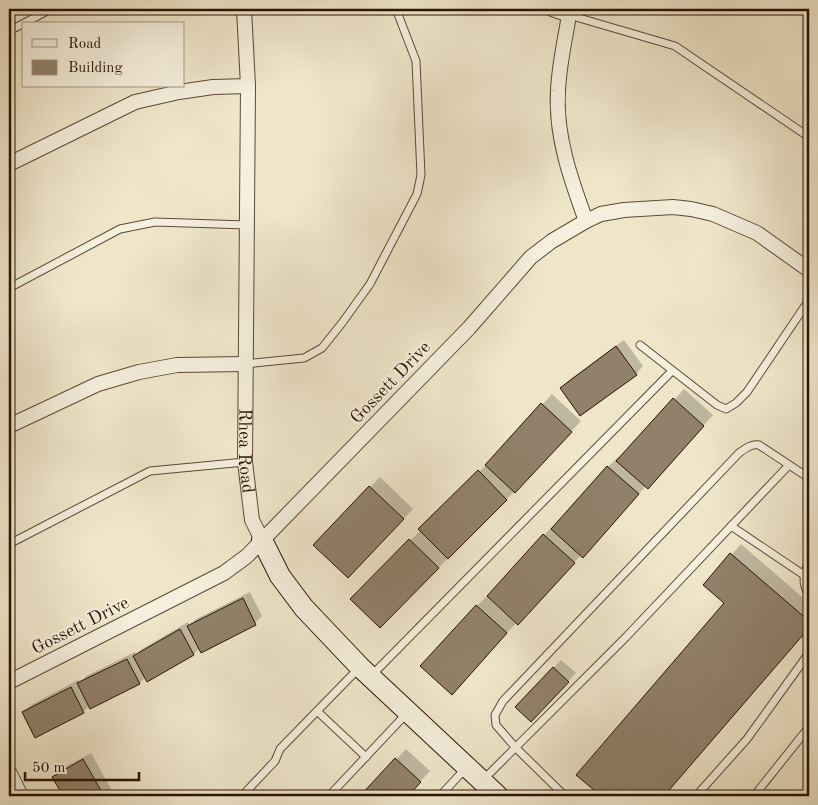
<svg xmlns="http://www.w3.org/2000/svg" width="818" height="805" viewBox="0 0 818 805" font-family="'Old Standard TT',serif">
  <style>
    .shadow { fill: #0003 }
    .building { fill: #91816a; stroke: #2b1302 }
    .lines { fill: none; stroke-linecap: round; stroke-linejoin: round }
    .lane-casing { stroke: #5c4834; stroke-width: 9 }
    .street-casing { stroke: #5c4834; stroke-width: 16 }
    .secondary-casing { stroke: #2b1302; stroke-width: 22 }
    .lane { stroke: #f5efdd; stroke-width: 7 }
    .street { stroke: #f5efdd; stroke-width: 14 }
    .secondary { stroke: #f5efdd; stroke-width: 20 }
    .labels { text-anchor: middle; stroke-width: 4.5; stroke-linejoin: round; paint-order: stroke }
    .street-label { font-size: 18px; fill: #2b1302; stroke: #f5efdd }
  </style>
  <rect width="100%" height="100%" fill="#efe6ca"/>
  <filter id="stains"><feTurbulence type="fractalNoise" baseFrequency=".004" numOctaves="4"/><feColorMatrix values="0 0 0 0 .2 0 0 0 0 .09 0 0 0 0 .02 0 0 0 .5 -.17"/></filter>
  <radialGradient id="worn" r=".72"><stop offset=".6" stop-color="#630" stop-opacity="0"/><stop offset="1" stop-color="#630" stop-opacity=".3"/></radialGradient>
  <g class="shadow">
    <path d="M624,340L643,366L636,374L561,388L569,380Z"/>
    <path d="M684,389L713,415L657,478L646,486L593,546L582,554L528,613L517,622L462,683L422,666L477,606L487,596L488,597L544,535L554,525L556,527L608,467L618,457L620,459Z"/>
    <path d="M552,394L581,421L525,481L380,627L352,599L489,462Z"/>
    <path d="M380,477L413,509L358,566L315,545Z"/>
    <path d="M741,544L809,603V628L663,796H602L577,774L726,603L705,585Z"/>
    <path d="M250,592L262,616L255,623L200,648L194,654L148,680L146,677L139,683L90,705L83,712H23L31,705L78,680L80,683L86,676L135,652L136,655L142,649L188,622L190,626L196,619Z"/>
    <path d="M561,660L576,673L531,720L517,707Z"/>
    <path d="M406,749L430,771L407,796H362Z"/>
    <path d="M91,753L115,796H64L53,777L61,769Z"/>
  </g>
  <g class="building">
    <path d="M616,346L637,375L580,416L560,388Z"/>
    <path d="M673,398L704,426L648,489L616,461Z"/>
    <path d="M541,403L572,432L515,493L485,465Z"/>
    <path d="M607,466L639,494L583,558L551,529Z"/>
    <path d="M478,470L507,500L448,559L418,529Z"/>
    <path d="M369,486L404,519L348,578L313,545Z"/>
    <path d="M543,534L575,563L518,625L487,596Z"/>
    <path d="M409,539L439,568L380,628L350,599Z"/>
    <path d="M730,553L809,621V628L664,796H601L576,775L724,603L703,585Z"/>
    <path d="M243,598L256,625L201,653L187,626Z"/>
    <path d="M476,605L507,633L452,695L420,666Z"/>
    <path d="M180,629L194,655L147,682L133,656Z"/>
    <path d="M127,659L140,684L90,709L77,683Z"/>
    <path d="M553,667L569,682L531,722L515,707Z"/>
    <path d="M71,687L84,713L35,738L22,712Z"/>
    <path d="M395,758L421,782L408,796H360Z"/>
    <path d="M83,759L104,796H63L52,777Z"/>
  </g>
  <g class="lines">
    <defs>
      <g id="lane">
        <path d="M569,15L675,46L809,137"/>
        <path d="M9,31L51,9"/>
        <path d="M9,288L120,229L155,222L247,225"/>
        <path d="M640,345L717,405L726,409L736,403L747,392L809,300"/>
        <path d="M245,364L304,358L322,348L342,323L370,284L417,194L421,175L416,61L396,9"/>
        <path d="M731,526L804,575"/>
        <path d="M9,544L150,471L245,462"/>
        <path d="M809,561C804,573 801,583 809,595"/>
        <path d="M371,676L672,371"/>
        <path d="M317,711L366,757"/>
        <path d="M483,780L626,637L789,465"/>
        <path d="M242,796L275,761L280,749L358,669"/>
        <path d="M329,796L408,712"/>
        <path d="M440,796L465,769"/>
        <path d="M565,796L516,748L496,725L495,715L503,701L739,453C746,448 751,444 759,445L809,478"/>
        <path d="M696,796L747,739L809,653"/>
        <path d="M754,796L809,727"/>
      </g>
      <g id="street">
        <path id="s1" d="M244,9L248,86L245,462L252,520L262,540"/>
        <path d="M552,9L569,15"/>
        <path d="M571,9L569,15C565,40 559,65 558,91C555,135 571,180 586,221"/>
        <path d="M9,164L135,102L179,92L213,87L248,86"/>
        <path d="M9,426L98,384L139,372L177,365L245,364"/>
        <path d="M9,682L224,573L247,556L469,328L531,257L552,241L586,221L601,214L624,210L673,207L691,209L713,214L757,233L809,270"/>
        <path d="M9,772L21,796"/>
      </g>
      <path id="secondary" d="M262,540L280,576L304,608L360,667L498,796"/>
    </defs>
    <use href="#lane" class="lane-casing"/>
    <use href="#street" class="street-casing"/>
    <use href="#secondary" class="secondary-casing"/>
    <use href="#lane" class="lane"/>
    <use href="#street" class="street"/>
    <use href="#secondary" class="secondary"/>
  </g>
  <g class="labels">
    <g class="street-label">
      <text transform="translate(390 382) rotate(-46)" y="6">Gossett Drive</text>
      <text dy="6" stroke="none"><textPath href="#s1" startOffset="442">Rhea Road</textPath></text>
      <text transform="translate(80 625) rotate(-27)" y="6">Gossett Drive</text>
    </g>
  </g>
  <rect width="818" height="805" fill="none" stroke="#efe6ca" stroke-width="30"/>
  <rect x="10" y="10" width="798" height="785" fill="none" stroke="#2b1302" stroke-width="2.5"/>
  <rect x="15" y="15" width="788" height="775" fill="none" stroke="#2b1302"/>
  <rect x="22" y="22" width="162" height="65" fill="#f5efdd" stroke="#a49785"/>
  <rect x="32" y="39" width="25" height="8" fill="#f5efdd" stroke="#a49785"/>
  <text x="68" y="48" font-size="15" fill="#2b1302">Road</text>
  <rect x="32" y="60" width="25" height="15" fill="#91816a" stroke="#a49785"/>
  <text x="68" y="72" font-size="15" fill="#2b1302">Building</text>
  <path d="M25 772v8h114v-8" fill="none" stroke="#2b1302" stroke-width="2.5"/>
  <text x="32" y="772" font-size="15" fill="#2b1302" stroke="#f5efdd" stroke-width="4" paint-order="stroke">50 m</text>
  <rect width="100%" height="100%" filter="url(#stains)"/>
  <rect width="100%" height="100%" fill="url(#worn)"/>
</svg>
